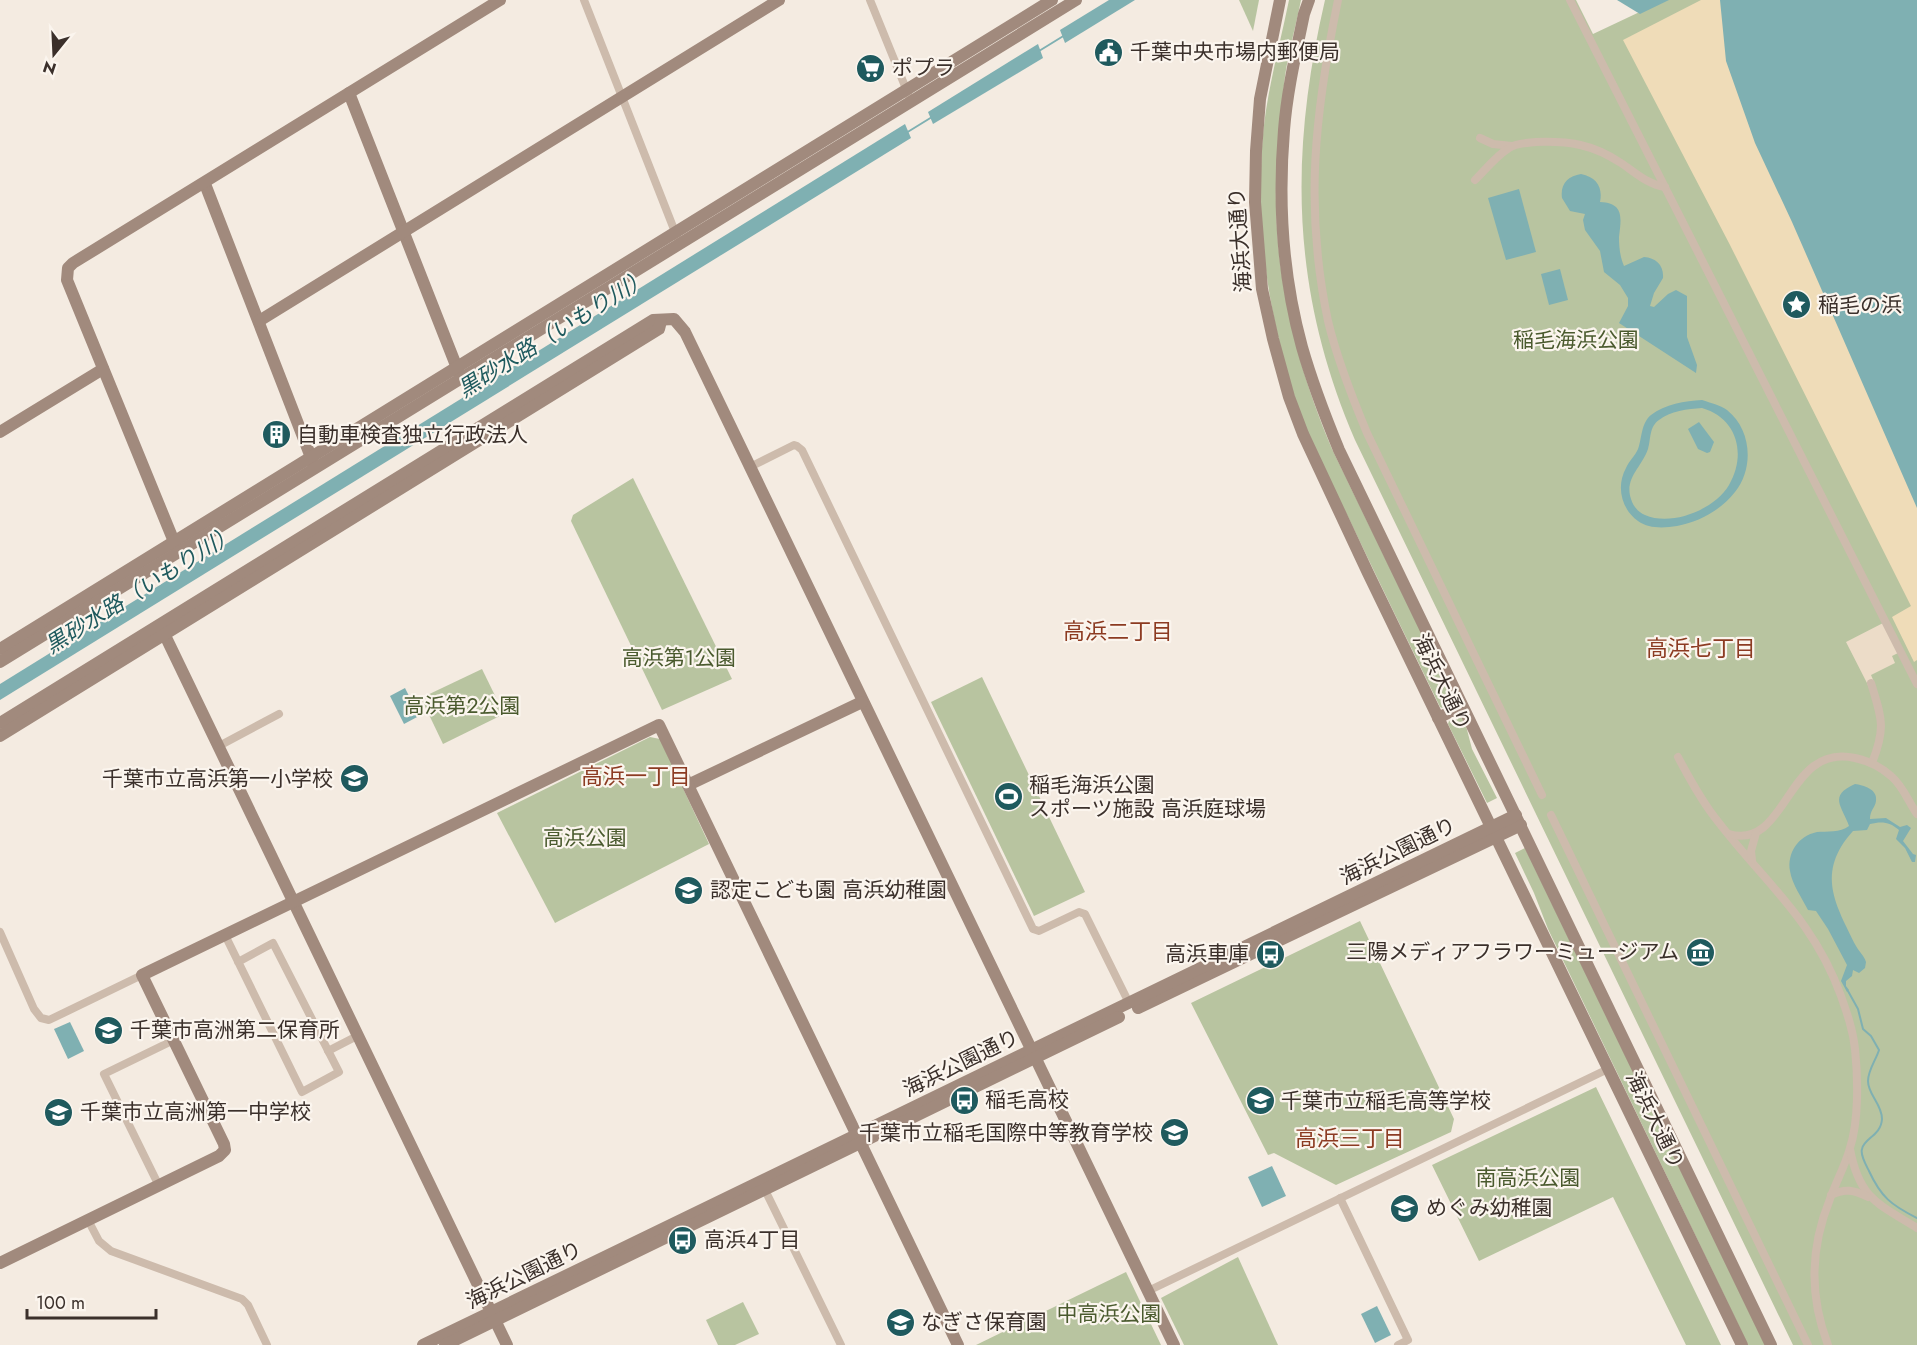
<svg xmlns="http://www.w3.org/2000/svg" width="1917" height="1345" viewBox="0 0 1917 1345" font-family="Jost,'Noto Sans JP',sans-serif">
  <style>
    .green { fill: #b8c4a0 }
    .sand { fill: #efdcb8 }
    .plaza { fill: #ecdcc8 }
    .water { fill: #7fb0b2; fill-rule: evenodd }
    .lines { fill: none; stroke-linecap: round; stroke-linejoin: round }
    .stream { stroke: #7fb0b2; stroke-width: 2 }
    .street { stroke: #cdbbac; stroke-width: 8 }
    .secondary { stroke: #a18a7d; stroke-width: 12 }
    .labels { text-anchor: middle; stroke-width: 4.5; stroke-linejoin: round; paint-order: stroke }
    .poi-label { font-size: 21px; fill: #3b302b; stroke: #fbf5ee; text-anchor: start }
    .street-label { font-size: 21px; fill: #3b302b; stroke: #fbf5ee }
    .park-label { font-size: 21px; fill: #4a5a2e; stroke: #fbf5ee }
    .water-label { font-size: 22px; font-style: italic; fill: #1f5a5e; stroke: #fbf5ee }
    .neighbourhood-label { font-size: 22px; fill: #8c3b22; stroke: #fbf5ee }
  </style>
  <rect width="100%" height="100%" fill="#f4ebe1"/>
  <g class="green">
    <path d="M1239,0H1259L1253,31Z"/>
    <path d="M1289,0H1301C1296,25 1289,50 1285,76C1283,92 1282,109 1281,126C1279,145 1276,165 1276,184C1274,276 1297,366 1332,449L1454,700L1453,703L1442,708L1440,707C1410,645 1380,584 1351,523C1331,482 1309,441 1295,398C1269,317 1256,232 1262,147C1265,97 1279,49 1289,0Z"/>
    <path d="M1325,0H1576L1593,34L1665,0H1718L1917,504V1345H1793L1355,440C1291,291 1289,156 1325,0Z"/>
    <path d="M633,478L732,679L662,710L571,521L573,515Z"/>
    <path d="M482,669L504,714L443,744L421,698Z"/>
    <path d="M982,677L1085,892L1034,916L931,702Z"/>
    <path d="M1460,716L1465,722L1472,749L1497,798L1487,803L1448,724L1449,721Z"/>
    <path d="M650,737L660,739L709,844L555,923L497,813Z"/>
    <path d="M1525,848L1765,1345H1748L1548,929L1534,893L1515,853Z"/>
    <path d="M1360,921L1454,1119L1451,1132L1336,1185L1274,1153L1268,1155L1191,1003Z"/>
    <path d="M1596,1087L1721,1345H1686L1613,1197L1479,1261L1432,1165Z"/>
    <path d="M1238,1257L1278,1345H1184L1161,1298Z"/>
    <path d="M1126,1272L1161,1345H976Z"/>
    <path d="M743,1302L759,1334L735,1345H718L706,1320Z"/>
  </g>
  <path class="sand" d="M1701,0H1723L1917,489V660L1914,662L1892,617L1911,606L1730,245L1623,40Z"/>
  <path class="plaza" d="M1885,622L1900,652L1892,656L1895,663L1871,675L1874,682L1868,685L1846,642Z"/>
  <g class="water">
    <path d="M1109,0H1135L1065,43L1060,30Z"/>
    <path d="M1617,0H1669L1640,14Z"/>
    <path d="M1720,0H1917V508L1792,222L1755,143L1726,61Z"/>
    <path d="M1038,44L1043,58L933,124L928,112Z"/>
    <path d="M905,124L911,138L0,700V684Z"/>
    <path d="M1581,174C1597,177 1603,188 1600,202C1625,203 1621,219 1619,237C1619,247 1620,257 1624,266L1644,257C1656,258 1664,265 1663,278L1654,293L1650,306L1654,307L1668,294L1676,290L1687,296V337L1697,365L1696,373L1619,323L1628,306V298L1620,285L1604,272L1600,251L1585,230L1583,220L1585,214L1570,211L1562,198C1560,184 1568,176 1581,174Z"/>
    <path d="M1519,189L1536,252L1506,260L1488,198Z"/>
    <path d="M1560,269L1568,300L1549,305L1541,274Z"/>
    <path d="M1702,400C1711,403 1720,405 1727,410C1752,430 1754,468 1735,492C1721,510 1699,522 1677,526C1664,528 1649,529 1638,521C1621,509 1616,486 1626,468C1629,461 1635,456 1638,449C1642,438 1641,423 1651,415C1665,404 1685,401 1702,400ZM1702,408C1737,418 1747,454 1729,485C1715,509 1672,527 1645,515C1638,512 1633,506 1631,499C1624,478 1642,467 1648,449C1651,439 1649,427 1659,420C1670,411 1688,409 1702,408Z"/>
    <path d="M1699,422L1714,442L1710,452L1707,453L1698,449L1688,429Z"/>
    <path d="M405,688L419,716L404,724L390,696Z"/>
    <path d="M1855,784C1863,785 1878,789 1876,801C1875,808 1870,810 1870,819L1886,818L1900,827L1907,825L1911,828L1903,841L1913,854L1916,855L1915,862H1912L1905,848L1896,839L1899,830C1890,822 1882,821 1870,824L1867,830L1853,831C1815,873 1836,905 1856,946C1859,952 1864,955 1866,962L1865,968L1859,973L1853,970L1852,976L1846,981V986L1849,990L1847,992L1841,981L1847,965L1828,929L1816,911L1808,910C1802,898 1792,884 1790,871C1787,853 1798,836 1817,832C1827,831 1840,833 1849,826C1842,806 1828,796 1855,784Z"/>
    <path d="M70,1022L84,1051L68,1059L54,1029Z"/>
    <path d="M1272,1166L1286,1196L1262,1207L1248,1177Z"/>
    <path d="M1377,1306L1391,1335L1375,1343L1361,1314Z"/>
  </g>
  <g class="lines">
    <g class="stream">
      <path d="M1039,51L1065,35"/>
      <path d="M906,133L932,117"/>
      <path d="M1848,991L1858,1009L1863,1029L1871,1036L1879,1050C1876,1060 1868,1070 1868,1081C1868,1095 1882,1104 1882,1119C1881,1136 1864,1138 1862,1149C1860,1155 1866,1165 1869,1171C1881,1197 1891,1205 1917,1218"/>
    </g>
    <g class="street">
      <path d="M584,0L677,237"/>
      <path d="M870,0L911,101"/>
      <path d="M1338,0C1315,112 1304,207 1328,321C1337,359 1352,397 1367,433L1542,795"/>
      <path d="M1570,0L1917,684"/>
      <path d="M1480,138L1493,144L1512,146"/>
      <path d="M1475,180C1486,169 1496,156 1509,148C1516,143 1528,143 1536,142C1570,141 1592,144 1621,163C1636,173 1647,184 1665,187"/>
      <path d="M750,467L794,445L797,446L802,450L1033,929L1039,931L1079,912L1085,914L1129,1003"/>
      <path d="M1871,683C1882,719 1886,727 1872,763"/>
      <path d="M219,746L279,714"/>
      <path d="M1678,757C1688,776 1698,794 1710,811C1758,877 1812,915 1841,996C1847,1013 1853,1030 1855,1049C1858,1078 1859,1120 1850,1148C1845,1166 1836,1182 1830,1199C1810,1248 1809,1296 1828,1345"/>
      <path d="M1551,815L1808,1345"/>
      <path d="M1729,834C1788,851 1786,742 1855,758C1868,761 1881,767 1891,776C1903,786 1908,801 1917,814"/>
      <path d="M1752,860L1751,851L1756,833"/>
      <path d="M0,932L34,1009L41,1018L49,1020L142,975"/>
      <path d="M225,935L302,1092L339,1072L273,943L238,962"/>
      <path d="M328,1051L359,1035"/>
      <path d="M1850,1149C1859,1198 1878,1204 1917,1228"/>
      <path d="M159,1186L104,1074L174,1040"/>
      <path d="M765,1190L841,1345"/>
      <path d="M1831,1195C1845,1188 1854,1190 1868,1197"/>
      <path d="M1340,1198L1408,1340L1398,1345"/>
      <path d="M88,1220L99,1241L111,1251L242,1299L248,1305L267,1345"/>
      <path d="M1148,1291L1608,1069"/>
    </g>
    <g class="secondary">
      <path d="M1280,0L1260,99L1256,151L1255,202L1262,289L1273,339L1289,397L1303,434L1368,573L1742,1345"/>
      <path d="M1309,0L1304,14C1296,53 1287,91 1284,130C1278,202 1283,278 1302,347C1312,382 1325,416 1339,450L1771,1345"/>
      <path d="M349,93L459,373"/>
      <path d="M205,184L314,465"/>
      <path d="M259,321L779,0"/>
      <path d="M0,432L103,369"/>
      <path d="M177,549L67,280L68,268L73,263L500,0"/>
      <path d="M160,625L507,1345"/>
      <path d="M0,649L1052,0"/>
      <path d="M0,662L1076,0"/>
      <path d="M1438,718L1462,706"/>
      <path d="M0,723L653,320L674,319L685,332L1174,1345"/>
      <path d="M0,736L659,329L661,321"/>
      <path d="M688,785L862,702"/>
      <path d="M1138,1008L1521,825"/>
      <path d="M0,1263L219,1156L225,1150L224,1144L142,975L659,725L958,1345"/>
      <path d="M423,1345L1516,815"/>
      <path d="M445,1345L1119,1017"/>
    </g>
  </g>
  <defs>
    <symbol id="civic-disc" viewBox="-11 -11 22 22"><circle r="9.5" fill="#1f5a5e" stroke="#fbf5ee"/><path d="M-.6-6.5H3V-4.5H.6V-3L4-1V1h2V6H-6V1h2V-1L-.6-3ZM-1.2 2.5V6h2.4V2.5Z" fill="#fff"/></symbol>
    <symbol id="supermarket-disc" viewBox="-11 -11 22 22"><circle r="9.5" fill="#1f5a5e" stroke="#fbf5ee"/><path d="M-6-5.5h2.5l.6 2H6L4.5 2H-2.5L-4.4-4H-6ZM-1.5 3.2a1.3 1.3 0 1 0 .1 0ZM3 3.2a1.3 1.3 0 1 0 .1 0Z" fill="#fff"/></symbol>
    <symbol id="sight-disc" viewBox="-11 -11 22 22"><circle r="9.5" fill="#1f5a5e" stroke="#fbf5ee"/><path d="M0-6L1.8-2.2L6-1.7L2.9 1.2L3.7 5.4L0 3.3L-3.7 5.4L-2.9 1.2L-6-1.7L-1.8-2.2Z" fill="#fff"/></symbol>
    <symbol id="building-disc" viewBox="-11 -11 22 22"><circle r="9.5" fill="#1f5a5e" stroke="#fbf5ee"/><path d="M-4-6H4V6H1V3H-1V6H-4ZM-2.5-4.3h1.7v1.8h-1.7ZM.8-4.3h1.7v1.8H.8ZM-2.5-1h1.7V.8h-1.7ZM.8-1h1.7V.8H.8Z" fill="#fff"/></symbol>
    <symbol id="school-disc" viewBox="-11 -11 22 22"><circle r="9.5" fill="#1f5a5e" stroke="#fbf5ee"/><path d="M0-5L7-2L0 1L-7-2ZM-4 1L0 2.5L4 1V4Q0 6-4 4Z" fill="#fff"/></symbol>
    <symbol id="stadium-disc" viewBox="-11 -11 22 22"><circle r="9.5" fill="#1f5a5e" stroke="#fbf5ee"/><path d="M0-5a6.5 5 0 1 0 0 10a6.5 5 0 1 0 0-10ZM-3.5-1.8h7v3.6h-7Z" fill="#fff"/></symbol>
    <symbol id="museum-disc" viewBox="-11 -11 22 22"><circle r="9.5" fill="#1f5a5e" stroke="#fbf5ee"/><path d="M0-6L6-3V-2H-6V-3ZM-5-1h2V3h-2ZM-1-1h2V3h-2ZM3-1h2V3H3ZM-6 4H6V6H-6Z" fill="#fff"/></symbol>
    <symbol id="bus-disc" viewBox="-11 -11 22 22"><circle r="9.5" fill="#1f5a5e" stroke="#fbf5ee"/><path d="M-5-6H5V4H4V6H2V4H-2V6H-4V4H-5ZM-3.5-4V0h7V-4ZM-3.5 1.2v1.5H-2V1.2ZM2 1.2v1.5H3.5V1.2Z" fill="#fff"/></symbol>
  </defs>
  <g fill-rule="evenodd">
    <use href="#civic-disc" x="1092" y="36" width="33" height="33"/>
    <use href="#supermarket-disc" x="854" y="52" width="33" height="33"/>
    <use href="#sight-disc" x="1780" y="288" width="33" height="33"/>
    <use href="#building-disc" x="260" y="418" width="33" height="33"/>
    <use href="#school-disc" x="338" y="762" width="33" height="33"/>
    <use href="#stadium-disc" x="992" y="780" width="33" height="33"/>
    <use href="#school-disc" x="672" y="874" width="33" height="33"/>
    <use href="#museum-disc" x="1684" y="936" width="33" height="33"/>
    <use href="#bus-disc" x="1254" y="938" width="33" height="33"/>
    <use href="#school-disc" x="92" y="1014" width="33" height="33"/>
    <use href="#bus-disc" x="948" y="1084" width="33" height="33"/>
    <use href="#school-disc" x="1244" y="1084" width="33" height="33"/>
    <use href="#school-disc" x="42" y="1096" width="33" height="33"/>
    <use href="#school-disc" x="1158" y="1116" width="33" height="33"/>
    <use href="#school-disc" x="1388" y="1192" width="33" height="33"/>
    <use href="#bus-disc" x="666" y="1224" width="33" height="33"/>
    <use href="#school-disc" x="884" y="1306" width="33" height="33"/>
  </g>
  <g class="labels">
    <g class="poi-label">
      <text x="1130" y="59">千葉中央市場内郵便局</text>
      <text x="892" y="75">ポプラ</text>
      <text x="1818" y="312">稲毛の浜</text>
      <text x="297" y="442">自動車検査独立行政法人</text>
      <text x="333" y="786" text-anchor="end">千葉市立高浜第一小学校</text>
      <text x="1029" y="792">稲毛海浜公園<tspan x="1029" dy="24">スポーツ施設 高浜庭球場</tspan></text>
      <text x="710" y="897">認定こども園 高浜幼稚園</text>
      <text x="1679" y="959" text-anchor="end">三陽メディアフラワーミュージアム</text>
      <text x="1249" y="961" text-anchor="end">高浜車庫</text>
      <text x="130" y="1037">千葉市高洲第二保育所</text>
      <text x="985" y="1107">稲毛高校</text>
      <text x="1281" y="1108">千葉市立稲毛高等学校</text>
      <text x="80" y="1119">千葉市立高洲第一中学校</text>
      <text x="1153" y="1140" text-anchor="end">千葉市立稲毛国際中等教育学校</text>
      <text x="1426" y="1215">めぐみ幼稚園</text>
      <text x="704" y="1247">高浜4丁目</text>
      <text x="921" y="1329">なぎさ保育園</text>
    </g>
    <g class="street-label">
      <text transform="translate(1240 240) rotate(-94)" y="7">海浜大通り</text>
      <text transform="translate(1442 682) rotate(64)" y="7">海浜大通り</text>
      <text transform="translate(1398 851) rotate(-26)" y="7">海浜公園通り</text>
      <text transform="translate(961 1063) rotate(-26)" y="7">海浜公園通り</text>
      <text transform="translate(1655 1120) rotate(64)" y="7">海浜大通り</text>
      <text transform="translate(524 1275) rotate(-26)" y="7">海浜公園通り</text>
    </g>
    <g class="park-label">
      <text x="1576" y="347">稲毛海浜公園</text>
      <text x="679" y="665">高浜第1公園</text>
      <text x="462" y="713">高浜第2公園</text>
      <text x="585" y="845">高浜公園</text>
      <text x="1528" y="1185">南高浜公園</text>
      <text x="1109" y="1321">中高浜公園</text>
    </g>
    <g class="water-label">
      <text transform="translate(553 333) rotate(-32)" y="8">黒砂水路（いもり川）</text>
      <text transform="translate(140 589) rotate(-32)" y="8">黒砂水路（いもり川）</text>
    </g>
    <g class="neighbourhood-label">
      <text x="1118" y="639">高浜二丁目</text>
      <text x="1701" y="656">高浜七丁目</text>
      <text x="636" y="784">高浜一丁目</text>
      <text x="1350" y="1146">高浜三丁目</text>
    </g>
  </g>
  <g transform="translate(54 54) rotate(198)" stroke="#fbf5ee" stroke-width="4.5" paint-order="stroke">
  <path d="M0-4.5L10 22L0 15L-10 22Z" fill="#3b302b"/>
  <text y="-9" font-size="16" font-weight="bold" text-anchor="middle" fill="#3b302b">N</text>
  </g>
  <path d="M27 1309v9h129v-9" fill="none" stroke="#3b302b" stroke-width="3"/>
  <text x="36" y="1309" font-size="18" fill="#3b302b" stroke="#fbf5ee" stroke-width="4.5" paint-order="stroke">100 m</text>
</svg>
